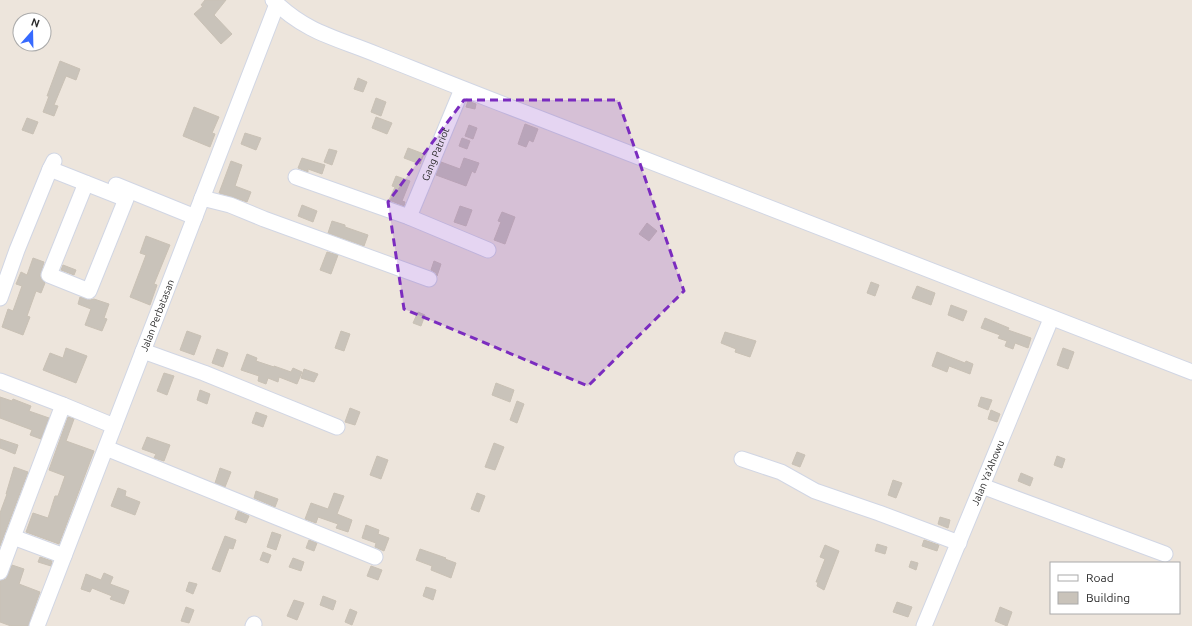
<svg xmlns="http://www.w3.org/2000/svg" width="1192" height="626" viewBox="0 0 1192 626" font-family="Ubuntu,sans-serif">
  <style>
    .building { fill: #c9c3ba; stroke: #c9c1b5 }
    .lines { fill: none; stroke-linecap: round; stroke-linejoin: round }
    .minor-casing { stroke: #d1d6e4; stroke-width: 17 }
    .minor { stroke: #fff; stroke-width: 15 }
    .marked { fill: #7b2cbf; fill-opacity: 0.2; stroke: #7b2cbf; stroke-width: 3; stroke-dasharray: 8 5; stroke-linejoin: round }
    .labels { text-anchor: middle; stroke-width: 4; stroke-linejoin: round; paint-order: stroke }
    .street-label { font-size: 10px; fill: #2b2b2b; stroke: #fff }
  </style>
  <rect width="100%" height="100%" fill="#ede5dc"/>
  <g class="building">
    <path d="M205,0H226L214,15L232,34L221,44L194,14L203,6L201,5Z"/>
    <path d="M60,61L80,69L76,80L66,76L54,105L58,106L54,116L43,112L49,96H47Z"/>
    <path d="M358,78L367,82L363,92L354,89Z"/>
    <path d="M376,98L386,102L381,116L371,112Z"/>
    <path d="M468,101L476,104L475,109L466,107Z"/>
    <path d="M194,107L219,117L212,133L215,134L210,147L183,136Z"/>
    <path d="M376,117L392,123L387,134L372,128Z"/>
    <path d="M27,118L38,122L33,134L22,130Z"/>
    <path d="M525,124L538,129L533,142L529,140L526,147L518,144Z"/>
    <path d="M469,125L477,128L473,139L465,136Z"/>
    <path d="M245,133L261,138L256,150L241,144Z"/>
    <path d="M462,138L470,141L467,149L459,146Z"/>
    <path d="M408,148L424,154L420,164L404,158Z"/>
    <path d="M329,149L337,151L332,165L324,162Z"/>
    <path d="M302,158L325,165L322,174L308,169V172L298,168Z"/>
    <path d="M464,158L479,163L475,173L472,171L466,186L436,175L441,162L460,169Z"/>
    <path d="M231,161L242,165L235,186L251,192L247,202L233,197L219,193Z"/>
    <path d="M396,176L410,181L402,201L405,202L404,206L389,200L395,187L392,186Z"/>
    <path d="M302,205L317,211L313,222L298,216Z"/>
    <path d="M460,206L472,210L466,226L454,222Z"/>
    <path d="M502,212L515,217L505,244L494,240L501,222L498,221Z"/>
    <path d="M332,221L345,225V227L368,235L364,246L328,233Z"/>
    <path d="M647,223L657,231L649,241L639,234Z"/>
    <path d="M146,236L170,245L154,284L157,285L150,305L130,297L146,255L140,253Z"/>
    <path d="M327,252L338,255L331,274L320,270Z"/>
    <path d="M33,258L44,262L40,276L42,280L45,283L41,293L36,291L27,316L30,317L23,335L2,327L8,309L13,311L22,286L16,284L21,272L27,275Z"/>
    <path d="M434,261L441,264L437,276L436,273L431,270Z"/>
    <path d="M63,265L76,270L74,275L61,270Z"/>
    <path d="M871,282L879,285L875,296L867,293Z"/>
    <path d="M917,286L935,293L931,305L912,298Z"/>
    <path d="M80,297L90,300L94,299L109,304L104,318L107,319L102,331L85,325L91,309L78,304Z"/>
    <path d="M951,305L967,311L963,321L948,315Z"/>
    <path d="M418,312L425,315L421,326L413,323Z"/>
    <path d="M985,318L1009,328L1008,330L1031,338L1028,348L1015,343L1013,349L1005,346L1007,341L998,338L1000,335L981,328Z"/>
    <path d="M187,331L201,336L194,355L180,350Z"/>
    <path d="M341,331L350,334L344,351L335,348Z"/>
    <path d="M725,332L756,341L750,357L735,352L736,349L721,343Z"/>
    <path d="M66,348L87,356L76,383L43,370L50,353L63,358Z"/>
    <path d="M1063,348L1074,352L1068,369L1057,365Z"/>
    <path d="M217,349L228,353L223,367L212,363Z"/>
    <path d="M937,352L965,363L966,361L973,364L970,374L949,366L947,372L932,366Z"/>
    <path d="M247,354L257,358L256,361L274,367V366L291,372L293,368L302,372L297,384L279,377L278,382L268,378L266,384L258,381L259,376L241,370Z"/>
    <path d="M304,369L318,374L314,382L301,378Z"/>
    <path d="M164,373L174,376L167,395L157,391Z"/>
    <path d="M496,383L514,390L510,402L492,395Z"/>
    <path d="M200,390L210,394L207,404L197,400Z"/>
    <path d="M0,397L12,401L13,399L31,406L29,411L49,418L41,439L30,435L32,430L0,418Z"/>
    <path d="M981,397L992,400L988,410L978,406Z"/>
    <path d="M517,401L524,404L517,423L510,420Z"/>
    <path d="M350,408L360,412L355,425L345,422Z"/>
    <path d="M991,410L1000,414L997,422L988,419Z"/>
    <path d="M256,412L267,416L263,427L252,423Z"/>
    <path d="M68,417L74,419L66,441L94,451L59,544L26,532L33,513L48,518L55,496H58L65,476L49,470Z"/>
    <path d="M147,437L170,445L164,461L154,458L156,454L142,449Z"/>
    <path d="M0,439L18,445L15,454L0,448Z"/>
    <path d="M494,443L504,447L495,470L485,467Z"/>
    <path d="M797,452L805,455L800,467L792,464Z"/>
    <path d="M377,456L388,460L381,479L370,475Z"/>
    <path d="M1057,456L1065,459L1062,468L1054,465Z"/>
    <path d="M14,467L28,472L0,546V513L7,494H6Z"/>
    <path d="M220,468L231,472L225,487L215,483Z"/>
    <path d="M1021,473L1033,478L1030,486L1018,481Z"/>
    <path d="M893,480L902,483L896,498L888,495Z"/>
    <path d="M118,488L126,491L125,496L140,502L135,515L111,506Z"/>
    <path d="M256,491L278,499L275,507L254,498Z"/>
    <path d="M334,493L344,496L337,514L352,520L348,532L336,528L338,524L318,517L316,523L305,519L311,503L328,509Z"/>
    <path d="M477,493L485,496L479,512L471,509Z"/>
    <path d="M238,511L249,516L246,523L235,519Z"/>
    <path d="M940,517L950,520L948,528L938,524Z"/>
    <path d="M366,525L379,530L378,534L389,538L384,551L375,547L376,543L362,538Z"/>
    <path d="M272,532L281,535L276,550L267,547Z"/>
    <path d="M225,536L236,540L233,549L229,548L220,572L212,569Z"/>
    <path d="M309,540L317,543L314,551L306,548Z"/>
    <path d="M924,540L939,545L937,551L922,546Z"/>
    <path d="M877,544L887,547L885,554L875,551Z"/>
    <path d="M825,545L839,551L824,590L817,586L818,582H816L825,559L820,557Z"/>
    <path d="M420,549L446,558L445,559L456,563L451,578L431,570L432,566L416,560Z"/>
    <path d="M263,552L271,555L268,563L260,560Z"/>
    <path d="M40,557L52,561L51,566L38,562Z"/>
    <path d="M293,558L304,562L301,571L289,567Z"/>
    <path d="M911,561L918,563L916,570L909,567Z"/>
    <path d="M12,565L24,569L19,584L40,592L28,626H11L0,622V581L6,579Z"/>
    <path d="M371,566L382,570L378,580L367,576Z"/>
    <path d="M104,573L113,577L110,584L129,591L124,604L110,599L112,596L92,588L90,592L81,589L86,574L101,580Z"/>
    <path d="M189,582L197,584L193,594L186,591Z"/>
    <path d="M426,587L436,590L433,600L423,596Z"/>
    <path d="M323,596L336,601L333,610L320,605Z"/>
    <path d="M294,600L304,603L297,620L287,616Z"/>
    <path d="M897,602L912,607L908,617L893,612Z"/>
    <path d="M186,607L194,610L189,623L181,621Z"/>
    <path d="M1000,607L1012,612L1007,626L995,621Z"/>
    <path d="M350,609L357,612L352,625L345,622Z"/>
  </g>
  <g class="lines">
    <defs>
      <g id="minor">
        <path d="M273,0C306,33 337,38 378,55C431,76 483,97 536,117C755,202 973,289 1192,372"/>
        <path d="M50,169L126,199L89,291L49,275L86,183"/>
        <path id="s1" d="M296,177L409,217L462,89"/>
        <path d="M116,185L195,217"/>
        <path d="M202,198L230,205L264,219L429,279"/>
        <path d="M409,217L488,250"/>
        <path d="M0,298L17,250L50,169L54,161"/>
        <path d="M143,351L204,373L337,427"/>
        <path d="M0,381L63,405L114,426"/>
        <path d="M63,405L13,537L64,556"/>
        <path d="M106,448L375,557"/>
        <path d="M742,459L781,472L815,491L879,513L959,543"/>
        <path d="M982,486L1165,554"/>
        <path d="M0,572L13,537"/>
        <path id="s2" d="M37,626L277,4"/>
        <path d="M253,626L254,624"/>
        <path id="s3" d="M924,626L1051,319"/>
      </g>
    </defs>
    <use href="#minor" class="minor-casing"/>
    <use href="#minor" class="minor"/>
  </g>
  <path class="marked" d="M464,100H618L684,291L588,386L404,309L388,202Z"/>
  <g class="labels">
    <g class="street-label">
      <text dy="4" stroke="none"><textPath href="#s1" startOffset="188">Gang Patriot</textPath></text>
      <text dy="4" stroke="none"><textPath href="#s2" startOffset="333">Jalan Perbatasan</textPath></text>
      <text dy="4" stroke="none"><textPath href="#s3" startOffset="166">Jalan Ya'Ahowu</textPath></text>
    </g>
  </g>
  <rect x="1050" y="562" width="130" height="52" fill="#ffffff" stroke="#aaaaaa"/>
  <rect x="1058" y="575" width="20" height="6" fill="#ffffff" stroke="#aaaaaa"/>
  <text x="1086" y="582" font-size="12" fill="#2b2b2b">Road</text>
  <rect x="1058" y="592" width="20" height="12" fill="#c9c3ba" stroke="#aaaaaa"/>
  <text x="1086" y="602" font-size="12" fill="#2b2b2b">Building</text>
  <g transform="translate(32 32) rotate(20)"><circle r="19" fill="#ffffff" stroke="#aaaaaa"/>
  <path d="M0-3L7 15L0 10L-7 15Z" fill="#376aff"/>
  <text y="-6" font-size="11" font-weight="bold" text-anchor="middle" fill="#2b2b2b">N</text>
  </g>
</svg>
